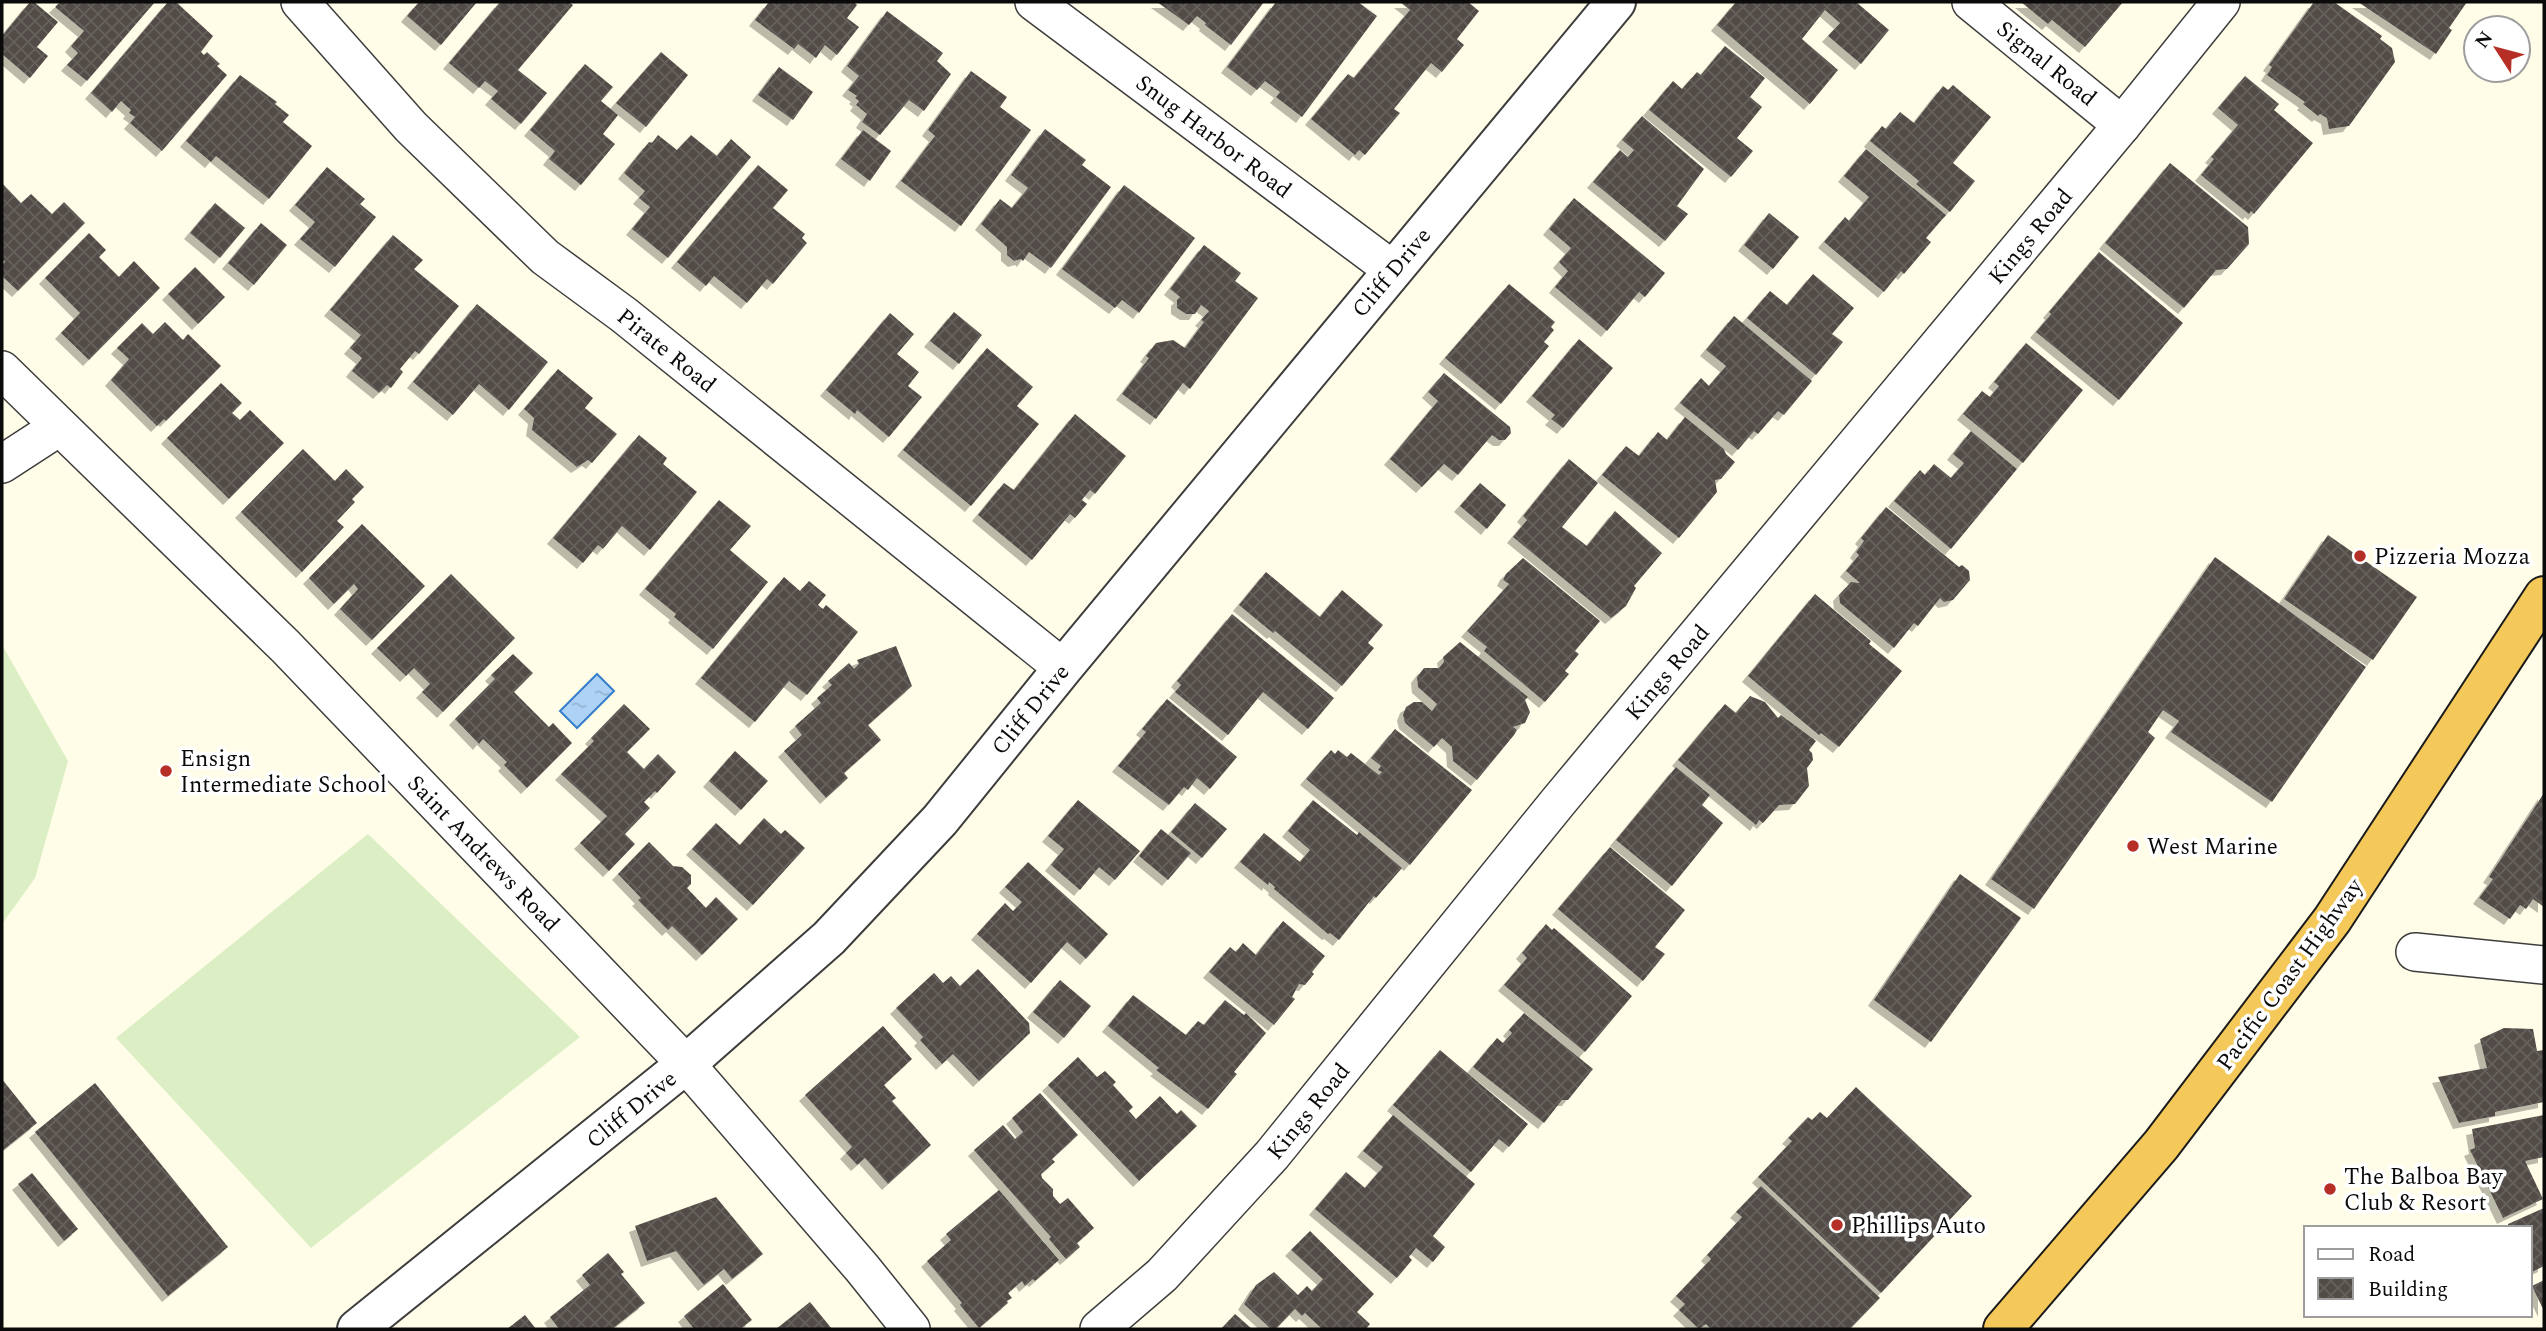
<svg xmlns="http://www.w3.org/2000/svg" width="2546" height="1331" viewBox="0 0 2546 1331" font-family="Spectral,serif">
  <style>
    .pitch { fill: #dbeec4 }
    .water { fill: url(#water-ripples); stroke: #367eca; stroke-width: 2 }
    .building { fill: url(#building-cross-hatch); filter: url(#shadow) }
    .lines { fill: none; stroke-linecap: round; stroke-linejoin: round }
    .minor-casing { stroke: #3d3d3d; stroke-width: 40 }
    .tertiary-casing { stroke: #3d3d3d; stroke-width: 42 }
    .trunk-casing { stroke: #1b1b1b; stroke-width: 42 }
    .minor { stroke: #fff; stroke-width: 37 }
    .tertiary { stroke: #fff; stroke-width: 38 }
    .trunk { stroke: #f4c859; stroke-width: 38 }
    .poi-dot { fill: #b62f26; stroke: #fff; stroke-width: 2.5 }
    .labels { text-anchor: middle; stroke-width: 7; stroke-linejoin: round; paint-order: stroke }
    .street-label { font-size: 23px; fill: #0a0a0a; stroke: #fff }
    .poi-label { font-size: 23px; fill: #0a0a0a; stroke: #fff; text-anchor: start }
  </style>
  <defs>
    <pattern id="water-ripples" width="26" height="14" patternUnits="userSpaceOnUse" patternTransform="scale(1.75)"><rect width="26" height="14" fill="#add2f5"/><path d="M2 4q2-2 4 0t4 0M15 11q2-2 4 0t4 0" fill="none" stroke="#94b3d1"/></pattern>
    <pattern id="building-cross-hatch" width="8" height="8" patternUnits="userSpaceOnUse" patternTransform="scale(1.75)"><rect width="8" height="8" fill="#524c47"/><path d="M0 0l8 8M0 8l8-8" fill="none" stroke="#66615d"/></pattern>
    <filter id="shadow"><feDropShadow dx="-6" dy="6" stdDeviation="0" flood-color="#0004"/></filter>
  </defs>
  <rect width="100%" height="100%" fill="#fffde7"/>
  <g class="pitch">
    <path d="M2,645L68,761L35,878L2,924Z"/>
    <path d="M368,834L580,1037L311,1248L116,1038Z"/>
  </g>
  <path class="water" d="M597,674L614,691L577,728L560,711Z"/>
  <g class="building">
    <path d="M30,2H34L58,22L37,47L48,56L30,78L2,54V36Z"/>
    <path d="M60,2H155L87,81L67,65L78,53L71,46L84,31L55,7Z"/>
    <path d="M168,2H176L213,36L201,52L204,55L207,52L220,64L217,66L227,75L162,151L130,123L135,117L129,113L131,110L121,101L112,112L91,93Z"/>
    <path d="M419,2H477L441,45L407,16Z"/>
    <path d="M500,2H569L573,5L518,70L547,93L521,124L491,99L498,91L485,81L479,88L449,63Z"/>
    <path d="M769,2H854L857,5L847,18L859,27L837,55L825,45L816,58L798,44L794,49L755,20Z"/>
    <path d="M1157,2H1264L1231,45L1205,25L1206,23L1197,16L1189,25Z"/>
    <path d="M1276,2H1358L1377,16L1302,117L1276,97L1280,92L1265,81L1257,90L1227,67Z"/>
    <path d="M1400,2H1468L1479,11L1457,39L1464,45L1442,72L1431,63L1394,109L1400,113L1365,155L1359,150L1355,155L1311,119L1348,74L1354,78L1410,10Z"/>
    <path d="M1736,2H1856L1889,30L1861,64L1828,36L1840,23L1825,10L1802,39L1838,70L1810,104L1717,25Z"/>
    <path d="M2021,2H2123L2085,47L2052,20L2048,24Z"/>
    <path d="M2314,2H2334L2382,36L2380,39L2392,48L2395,62L2349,126L2329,129L2327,118L2320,114L2318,116L2303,104L2305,102L2267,75L2272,67L2269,65Z"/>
    <path d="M2358,2H2467L2449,28L2452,30L2436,54Z"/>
    <path d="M887,11L943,53L937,61L951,74L924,111L909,100L880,135L862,122L867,114L856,105L859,101L855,98L857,96L848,90L859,76L847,66Z"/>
    <path d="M1725,46L1765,78L1750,97L1762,107L1737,138L1753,151L1731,177L1649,110L1673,81L1682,89L1697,72L1701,75Z"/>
    <path d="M661,52L688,75L646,127L616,103Z"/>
    <path d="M585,64L613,87L601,101L618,115L603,134L615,144L581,185L549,159L555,151L530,130Z"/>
    <path d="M779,67L813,92L793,120L758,95Z"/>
    <path d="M971,71L1007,97L1000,107L1031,130L961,226L901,181L935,136L928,130Z"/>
    <path d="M240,75L277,102L275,104L289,115L283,122L312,146L269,199L216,156L211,162L186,141Z"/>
    <path d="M2245,76L2279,104L2274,110L2313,143L2254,214L2251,211L2249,214L2201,175L2214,159L2211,157L2238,125L2218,108Z"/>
    <path d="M1953,85L1991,117L1953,163L1975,181L1950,212L1916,184L1919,181L1870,141L1882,126L1886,129L1900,112L1914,123L1943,86L1948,90Z"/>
    <path d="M1642,116L1704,169L1677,206L1688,214L1665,241L1593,182L1620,150L1628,157L1634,150L1622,140Z"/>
    <path d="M1045,129L1086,160L1082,165L1111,187L1051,268L1029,252L1023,261L1021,259L1014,261L1007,255V247L981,224L1000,199L1012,208L1028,188L1011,175Z"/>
    <path d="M863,130L891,151L870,181L841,159Z"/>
    <path d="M658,135L677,150L691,135L717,156L731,139L751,157L668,258L632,229L650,207L639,198L645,191L624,173L649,142L652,143Z"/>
    <path d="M1866,149L1946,215L1926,238L1931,242L1904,274L1901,271L1884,292L1824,242L1845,217L1849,221L1869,197L1844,176Z"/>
    <path d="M2170,163L2248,227L2249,244L2227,269L2216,270L2184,308L2105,243Z"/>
    <path d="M758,165L788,190L773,208L805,234L802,238L807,243L773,284L767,279L747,303L714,276L706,286L677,262Z"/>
    <path d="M327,167L365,199L360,204L376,217L335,267L300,239L315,222L295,205Z"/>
    <path d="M2,183L21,203L31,194L52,214L64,202L85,223L18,291L2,276V265L5,262L2,259Z"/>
    <path d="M1124,185L1195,238L1139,313L1122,300L1115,308L1062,269Z"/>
    <path d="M1574,198L1665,273L1645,297L1639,292L1607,331L1555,287L1568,271L1559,262L1571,248L1549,229Z"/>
    <path d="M215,203L245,228L220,258L190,233Z"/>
    <path d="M1769,213L1799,237L1773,269L1744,245Z"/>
    <path d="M261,223L287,245L254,285L228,263Z"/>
    <path d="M89,233L106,250L99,257L119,277L134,261L160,288L89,360L61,333L80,313L45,278Z"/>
    <path d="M393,235L423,260L414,269L459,306L419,354L415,351L400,369L403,372L391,388L387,385L379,393L352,371L362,358L350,348L361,335L330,310Z"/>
    <path d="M1204,245L1241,273L1235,281L1258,298L1190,389L1183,383L1156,419L1122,394L1149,358L1146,356L1156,343L1173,340L1185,348L1204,322L1201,320L1209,311L1201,305L1195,314H1186L1177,308V300L1180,297L1170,289Z"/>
    <path d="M2099,252L2183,323L2119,400L2036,332L2051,314L2049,312Z"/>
    <path d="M195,267L225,297L198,324L168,294Z"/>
    <path d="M1813,274L1854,308L1832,334L1843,342L1816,375L1747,318L1770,291L1787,305Z"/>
    <path d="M1509,284L1555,322L1551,327L1554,330L1544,342L1549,346L1501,404L1445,358Z"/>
    <path d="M477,304L548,362L509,410L479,384L453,415L413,382Z"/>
    <path d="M954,312L982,335L959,364L930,341Z"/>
    <path d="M890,313L914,334L897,354L919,372L908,386L922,397L889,437L857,410L855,414L826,390Z"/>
    <path d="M1734,316L1812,381L1784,415L1778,411L1758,434L1754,431L1738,450L1680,403L1701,378L1709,386L1726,366L1706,350Z"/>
    <path d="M165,322L183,340L188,334L221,366L166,421L164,419L157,426L111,380L129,359L117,348L142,323L153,334Z"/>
    <path d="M1579,339L1613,368L1563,428L1551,419L1555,415L1532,396Z"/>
    <path d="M2026,343L2083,390L2023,463L1963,414L1982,391L1990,397L1999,386L1994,382Z"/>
    <path d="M987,348L1033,387L1017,406L1039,424L971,506L903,450Z"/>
    <path d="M558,369L593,398L585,408L617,434L592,463L588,460L577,467L532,430L534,418L524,409Z"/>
    <path d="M1444,373L1510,427L1511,433L1505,440H1499L1492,435L1458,475L1444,464L1422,487L1390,459L1438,401L1428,392Z"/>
    <path d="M221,383L242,403L232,413L240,420L250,410L284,443L229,499L167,438Z"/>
    <path d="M1075,414L1126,456L1095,494L1090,490L1082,500L1087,504L1075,518L1070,514L1032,560L978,515L1004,483L1014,490Z"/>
    <path d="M1685,417L1724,449L1726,454L1735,462L1721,479L1715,480L1717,492L1679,538L1602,475L1626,446L1639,456L1658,432L1667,440Z"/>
    <path d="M1971,431L2017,469L1951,549L1894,501L1920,470L1925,475L1934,464L1951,478L1964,463L1953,454Z"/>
    <path d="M639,435L667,458L663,464L697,492L650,550L622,526L603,549L598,545L583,563L553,538Z"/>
    <path d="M303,449L335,481L346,469L364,487L352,499L355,502L337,521L344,527L302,572L241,512Z"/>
    <path d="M1569,459L1598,483L1562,527L1587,546L1615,511L1662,553L1634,586L1636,588L1626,606L1611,618L1513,537L1527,520L1523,516Z"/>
    <path d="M1480,483L1506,505L1487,529L1460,506Z"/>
    <path d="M719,500L751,526L730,550L768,582L713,649L674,617L676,614L645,589Z"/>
    <path d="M1886,507L1959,567L1962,565L1969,571L1970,580L1953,600L1944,602L1940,598L1918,626L1914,623L1894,648L1840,603L1839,595L1851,582L1860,583L1846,571L1859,555L1856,552L1864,541L1861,538Z"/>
    <path d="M362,524L425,586L372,640L340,609L358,589L354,584L334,604L309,578Z"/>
    <path d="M2328,535L2417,597L2373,660L2284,599Z"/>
    <path d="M2215,557L2366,667L2272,802L2171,732L2179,721L2163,710L2148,732L2155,738L2034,909L1991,879Z"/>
    <path d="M1523,558L1600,621L1575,651L1579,654L1565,671L1569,674L1545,702L1484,651L1487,647L1467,631L1509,584L1503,580L1506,574Z"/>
    <path d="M1266,572L1320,617L1342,590L1383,625L1368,643L1374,648L1342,686L1275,631L1273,633L1239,605Z"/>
    <path d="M451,574L515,638L443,712L422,692L430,684L414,668L406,676L377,648Z"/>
    <path d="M784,577L800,591L809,581L826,595L818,605L823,609L826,605L858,632L807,695L789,681L755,722L701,678Z"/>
    <path d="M1815,594L1871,641L1869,644L1902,671L1839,747L1821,733L1819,735L1748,676Z"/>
    <path d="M1232,614L1334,698L1308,729L1263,692L1228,735L1175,692L1181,685L1177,681Z"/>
    <path d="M1460,642L1528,697L1525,700L1530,712L1525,723L1513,727L1517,730L1514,735L1477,780L1453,761L1452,747L1442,738L1434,747L1405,723L1403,715L1406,707L1414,702H1422L1432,711L1437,704L1418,687L1417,677L1424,668H1439L1444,662L1443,657Z"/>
    <path d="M896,646L912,686L868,725L881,740L844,773L848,778L826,798L784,751L802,735L795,726L821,703L817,698L832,685L828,681L849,663L854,669L859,664L857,660Z"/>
    <path d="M513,654L533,673L514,692L549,727L553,723L572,743L527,788L504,765L507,762L483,739L479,744L455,719L495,679L491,675Z"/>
    <path d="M1750,696L1765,702L1778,718L1781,715L1816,741L1809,750L1812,753L1813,760L1807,768L1809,786L1795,804L1779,805L1763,823L1759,820L1756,825L1678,760L1725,704L1736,713Z"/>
    <path d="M1167,699L1237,757L1210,789L1197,778L1188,790L1184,787L1169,805L1118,766L1146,732L1142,729Z"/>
    <path d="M624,704L650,729L627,752L644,769L658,754L676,772L657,793L655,791L644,802L650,808L625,834L635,844L609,871L580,843L607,816L561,774L594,741L591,738Z"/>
    <path d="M1395,729L1472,790L1410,865L1306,779L1331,750L1335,754L1338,750L1347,757L1351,753L1379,775L1382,772L1378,770L1381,766L1371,758Z"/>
    <path d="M735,751L768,781L741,810L709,781Z"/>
    <path d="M1676,767L1710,795L1702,805L1723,823L1672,886L1616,840Z"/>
    <path d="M2544,793V907L2533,899L2526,909L2520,905L2510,919L2479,898L2493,879L2489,877Z"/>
    <path d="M1078,800L1140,851L1115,880L1099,867L1080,890L1051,865L1064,849L1048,836Z"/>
    <path d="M1313,800L1357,835L1359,832L1402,868L1376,898L1374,896L1339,940L1330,933L1328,934L1274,889L1275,887L1269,882L1268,885L1240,862L1264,833L1300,862L1310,850L1288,831Z"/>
    <path d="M1195,803L1227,829L1202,858L1171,832Z"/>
    <path d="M764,818L781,834L785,830L805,848L753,905L692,849L716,823L740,845Z"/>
    <path d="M1161,829L1191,853L1168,880L1139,856Z"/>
    <path d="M649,842L673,866L682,867L691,875V884L687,888L706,908L716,897L738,919L702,955L672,926L668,930L638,900L641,898L618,874Z"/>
    <path d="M1610,847L1685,910L1655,947L1665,954L1643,981L1558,909Z"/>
    <path d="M1028,862L1108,934L1086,959L1067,942L1031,983L977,934L1005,903L1013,911L1022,902L1005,887Z"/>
    <path d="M1960,874L2021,918L1931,1042L1874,1000Z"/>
    <path d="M1283,921L1325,956L1312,972L1314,974L1305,985L1299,984L1292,997L1295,999L1274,1025L1209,972L1230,947L1236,952L1243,943L1256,955Z"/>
    <path d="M1546,924L1552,930L1554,928L1632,996L1585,1052L1504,985L1527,958L1522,953Z"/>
    <path d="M978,969L1029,1023L1030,1033L979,1081L953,1054L942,1064L920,1040L923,1037L896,1008L934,973L943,983L951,976L960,986Z"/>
    <path d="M1060,980L1091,1006L1064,1038L1033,1012Z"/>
    <path d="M1133,995L1186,1035L1198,1021L1204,1025L1225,1000L1244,1015L1246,1013L1266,1033L1234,1072L1237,1074L1208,1109L1156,1070L1159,1068L1108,1026Z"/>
    <path d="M1524,1013L1593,1069L1568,1100H1562L1544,1123L1473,1067L1497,1038L1503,1043L1512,1033L1509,1030Z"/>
    <path d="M883,1026L912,1059L884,1085L896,1098L892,1101L931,1145L888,1184L865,1158L857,1165L846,1153L852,1147L805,1095Z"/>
    <path d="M2504,1028L2533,1029L2537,1051L2544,1050V1102L2495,1112V1116L2459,1123L2438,1077L2487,1068L2480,1039Z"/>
    <path d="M1440,1050L1528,1124L1509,1147L1499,1139L1471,1172L1393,1105Z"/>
    <path d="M1078,1057L1097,1077L1105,1071L1116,1082L1113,1085L1133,1107L1129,1111L1136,1119L1160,1096L1177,1114L1181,1110L1197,1126L1139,1181L1048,1085Z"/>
    <path d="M2,1079L37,1123L2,1151Z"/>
    <path d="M95,1083L228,1247L168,1296L35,1132Z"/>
    <path d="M1856,1087L1972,1196L1881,1293L1758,1177L1792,1141L1788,1138L1808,1117L1812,1120L1820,1112L1827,1118Z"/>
    <path d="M1040,1093L1078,1135L1052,1159L1055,1162L1041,1174L1042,1178L1053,1189V1196L1060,1204L1068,1198L1094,1228L1077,1243L1080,1247L1066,1259L1049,1239L1051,1237L974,1150L1003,1125L1015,1139L1023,1132L1012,1118Z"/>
    <path d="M1393,1115L1475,1184L1433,1236L1445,1247L1433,1262L1416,1248L1409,1257L1412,1260L1397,1278L1315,1209L1346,1172L1365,1188L1383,1167L1363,1151Z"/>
    <path d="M2544,1115V1157L2525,1161L2543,1199L2503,1218L2470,1150L2475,1148L2472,1129Z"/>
    <path d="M32,1173L78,1229L64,1241L18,1184Z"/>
    <path d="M1761,1186L1880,1298L1850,1329H1711L1706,1324L1699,1329L1679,1310L1685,1304L1676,1296L1711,1259L1707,1255L1742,1217L1736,1212Z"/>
    <path d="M999,1190L1059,1260L1035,1281L1033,1279L1025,1286L1022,1281L1008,1293L1012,1298L1007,1301L1008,1303L979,1328L960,1305L962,1303L927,1261L951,1240L946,1234Z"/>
    <path d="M716,1197L763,1254L732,1279L724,1269L704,1285L676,1251L647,1261L635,1226Z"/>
    <path d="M2544,1208V1266L2530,1273V1228H2509L2508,1224Z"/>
    <path d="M1310,1231L1374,1294L1357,1312L1370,1324L1366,1329H1322L1305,1313L1302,1316L1295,1309L1276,1329H1271L1244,1304L1256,1285L1274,1272L1298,1295L1307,1286L1312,1291L1323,1279L1291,1250Z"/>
    <path d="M608,1253L624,1272L621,1274L645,1303L612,1329H559L550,1317L590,1285L582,1275Z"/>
    <path d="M2544,1280V1311L2532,1286Z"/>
    <path d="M723,1284L752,1320L740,1329H694L684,1316Z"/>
    <path d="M810,1302L832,1329H776Z"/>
    <path d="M1235,1314L1252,1329H1221Z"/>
    <path d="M525,1315L536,1329H507Z"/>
  </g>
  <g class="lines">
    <defs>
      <g id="minor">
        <path d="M300,2L411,127L545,257L624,315L1063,668"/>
        <path d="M1034,2L1393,270"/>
        <path d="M1971,2L2122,125"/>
        <path d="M2,370L286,647L686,1064L862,1268L911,1329"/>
        <path d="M2,464L59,427"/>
        <path d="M2415,952L2544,965"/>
        <path d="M1099,1329L1162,1275L1272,1155L1558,802L2122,125L2221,2"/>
      </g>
      <path id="tertiary" d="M357,1329L686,1064L829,938L940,820L1063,668L1616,2"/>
      <path id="trunk" d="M2003,1329L2161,1145L2332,920L2544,596"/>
    </defs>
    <use href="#minor" class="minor-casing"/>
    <use href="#tertiary" class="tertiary-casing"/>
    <use href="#trunk" class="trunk-casing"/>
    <use href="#minor" class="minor"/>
    <use href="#tertiary" class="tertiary"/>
    <use href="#trunk" class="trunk"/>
  </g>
  <g class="poi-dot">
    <circle cx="2360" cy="556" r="7"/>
    <circle cx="166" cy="771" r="7"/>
    <circle cx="2133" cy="846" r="7"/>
    <circle cx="2330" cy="1189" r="7"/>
    <circle cx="1837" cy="1225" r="7"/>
  </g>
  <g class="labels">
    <g class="street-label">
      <text transform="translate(2047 63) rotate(39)" y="8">Signal Road</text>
      <text transform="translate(1214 136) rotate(37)" y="8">Snug Harbor Road</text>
      <text transform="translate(2030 236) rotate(-50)" y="8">Kings Road</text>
      <text transform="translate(1391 272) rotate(-50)" y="8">Cliff Drive</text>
      <text transform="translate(667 350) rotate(39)" y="8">Pirate Road</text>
      <text transform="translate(1667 672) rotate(-50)" y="8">Kings Road</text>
      <text transform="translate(1030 709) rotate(-51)" y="8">Cliff Drive</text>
      <text transform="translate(484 853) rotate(46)" y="8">Saint Andrews Road</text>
      <text transform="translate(2289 974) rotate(-54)" y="8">Pacific Coast Highway</text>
      <text transform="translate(631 1109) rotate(-39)" y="8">Cliff Drive</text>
      <text transform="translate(1308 1111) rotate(-51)" y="8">Kings Road</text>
    </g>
    <g class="poi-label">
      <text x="2374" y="564">Pizzeria Mozza</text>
      <text x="180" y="766">Ensign<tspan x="180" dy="26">Intermediate School</tspan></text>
      <text x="2147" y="854">West Marine</text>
      <text x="2344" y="1184">The Balboa Bay<tspan x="2344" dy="26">Club &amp; Resort</tspan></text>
      <text x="1851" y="1233">Phillips Auto</text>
    </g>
  </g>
  <rect width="2546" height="1331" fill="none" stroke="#0a0a0a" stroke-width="7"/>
  <rect x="2304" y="1226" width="228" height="91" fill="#ffffff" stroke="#9d9d9d" stroke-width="2"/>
  <rect x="2318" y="1249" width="35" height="10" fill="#ffffff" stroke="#9d9d9d" stroke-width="2"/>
  <text x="2368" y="1261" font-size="21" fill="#0a0a0a">Road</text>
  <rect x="2318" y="1278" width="35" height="21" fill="url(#building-cross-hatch)" stroke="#9d9d9d" stroke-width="2"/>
  <text x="2368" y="1296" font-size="21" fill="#0a0a0a">Building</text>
  <g transform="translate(2497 49) rotate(306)"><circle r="33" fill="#ffffff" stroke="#9d9d9d" stroke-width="2"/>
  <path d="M0-5L12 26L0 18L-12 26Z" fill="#b62f26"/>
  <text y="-10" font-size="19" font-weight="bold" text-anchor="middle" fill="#0a0a0a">N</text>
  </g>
</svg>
